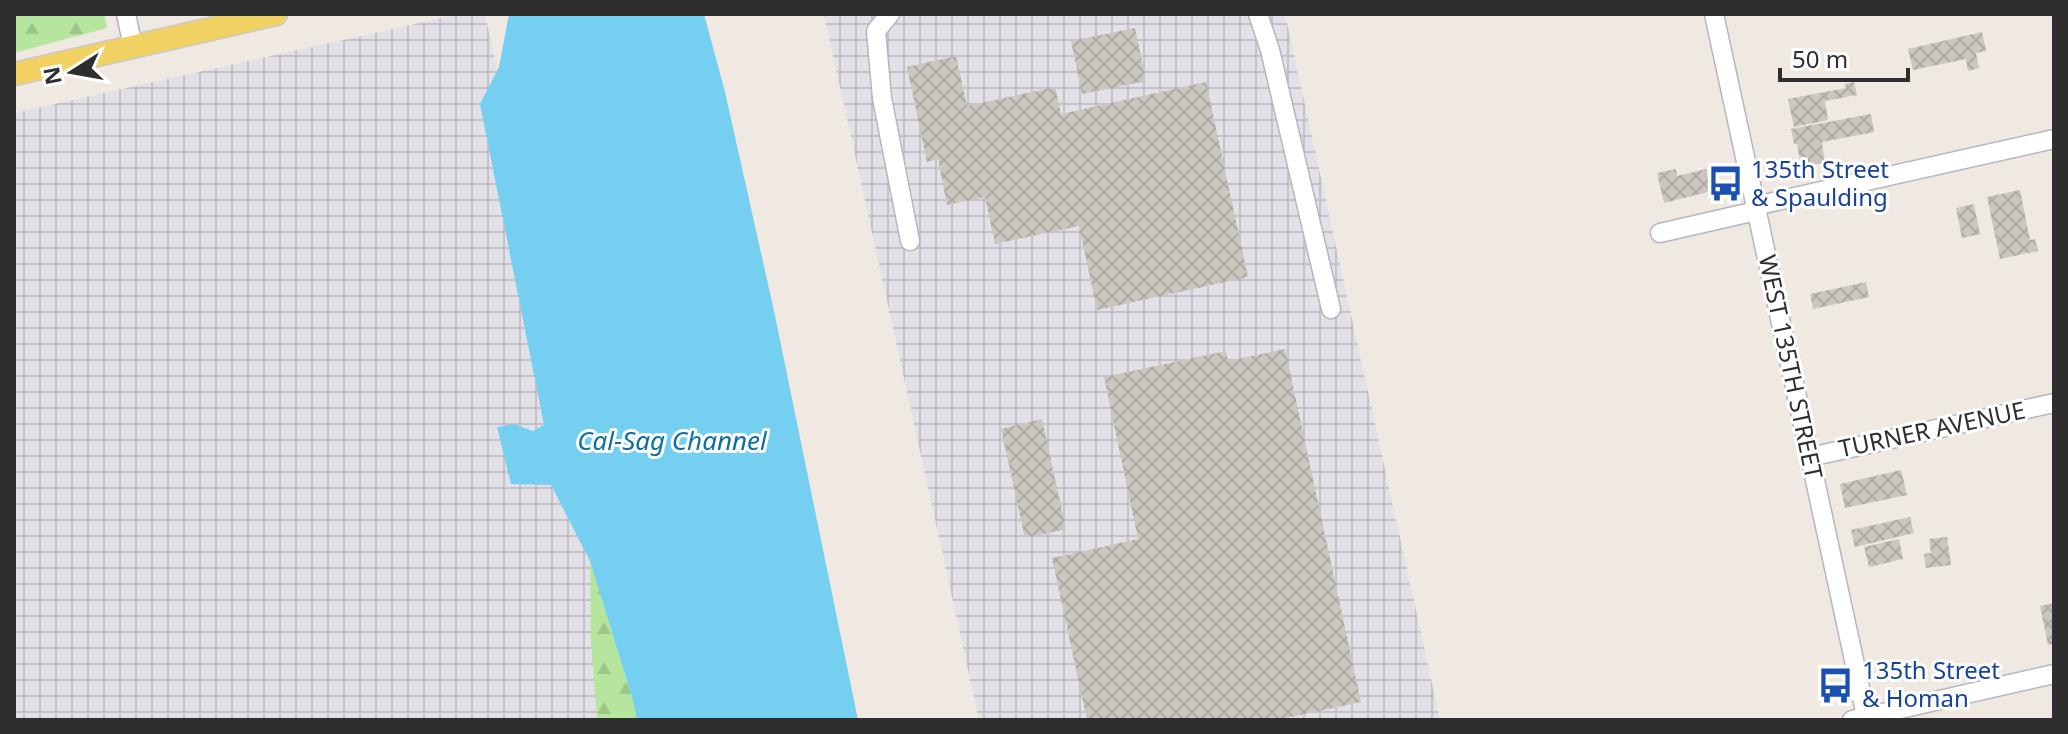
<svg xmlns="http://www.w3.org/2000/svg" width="2068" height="734" viewBox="0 0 2068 734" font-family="'Noto Sans',sans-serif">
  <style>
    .industrial { fill: url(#industrial-grid) }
    .forest { fill: url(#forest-firs) }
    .water { fill: #75cff0 }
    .building { fill: url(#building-cross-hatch) }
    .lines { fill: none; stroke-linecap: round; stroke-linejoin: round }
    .minor-casing { stroke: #b4b7c1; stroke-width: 21 }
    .major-casing { stroke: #c9c9c9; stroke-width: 25 }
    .minor { stroke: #fff; stroke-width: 18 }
    .major { stroke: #f2d163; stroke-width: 22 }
    .labels { text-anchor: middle; stroke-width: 6; stroke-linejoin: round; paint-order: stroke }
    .transit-label { font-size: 24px; fill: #164399; stroke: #fff; text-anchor: start }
    .street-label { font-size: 24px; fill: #2e2e2e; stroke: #fff }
    .water-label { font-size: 26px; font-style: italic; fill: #0d6fa3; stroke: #fff }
  </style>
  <defs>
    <pattern id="industrial-grid" width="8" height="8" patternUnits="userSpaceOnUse" patternTransform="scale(2)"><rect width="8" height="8" fill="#e3e1e8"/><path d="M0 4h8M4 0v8" fill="none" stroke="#c3c1c7"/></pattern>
    <pattern id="forest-firs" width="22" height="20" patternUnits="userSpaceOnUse" patternTransform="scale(2)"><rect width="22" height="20" fill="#b6e59e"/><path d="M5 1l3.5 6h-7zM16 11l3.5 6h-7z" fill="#9dc588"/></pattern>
    <pattern id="building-cross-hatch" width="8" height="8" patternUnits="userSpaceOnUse" patternTransform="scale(2)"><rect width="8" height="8" fill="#cbc7bf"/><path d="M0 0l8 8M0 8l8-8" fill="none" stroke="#afaba4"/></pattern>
  </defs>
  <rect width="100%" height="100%" fill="#efe9e1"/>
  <g class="industrial">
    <path d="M460,14H485L637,720H14V113Z"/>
    <path d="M824,14H1285L1440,720H979Z"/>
  </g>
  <g class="forest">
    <path d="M14,14H104L107,28L14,53Z"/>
    <path d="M590,561L632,697L637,720H597L591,644Z"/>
  </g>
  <path class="water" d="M509,14H704L725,92L774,311L858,720H637L632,697L590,561L551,485L511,484L497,427L514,424L533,431L544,425L480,104L499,67Z"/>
  <g class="building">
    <path d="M1135,28L1146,81L1082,94L1071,41Z"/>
    <path d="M1982,32L1986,51L1976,53L1979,68L1968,71L1966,59L1913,70L1908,49Z"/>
    <path d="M956,56L967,106L1055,87L1061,114L1206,82L1248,277L1097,310L1079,226L995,244L985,197L947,205L938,159L927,162L907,67Z"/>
    <path d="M1854,82L1857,95L1825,101L1828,120L1794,127L1788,99L1846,88L1845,84Z"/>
    <path d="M1871,114L1874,132L1822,142L1825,163L1801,167L1797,144H1794L1791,129Z"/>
    <path d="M1676,169L1677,176L1706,169L1712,191L1664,203L1657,173Z"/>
    <path d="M2020,190L2030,240L2035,239L2038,251L2000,259L1987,197Z"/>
    <path d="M1974,204L1980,234L1962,238L1956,208Z"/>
    <path d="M1866,282L1869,297L1813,309L1810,294Z"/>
    <path d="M1285,349L1361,702L1277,720H1087L1052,558L1138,539L1104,377L1226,351L1228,361Z"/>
    <path d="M1042,419L1066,529L1025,538L1001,429Z"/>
    <path d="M1901,470L1907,495L1845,508L1840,484Z"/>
    <path d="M1910,517L1914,533L1855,547L1851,530Z"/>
    <path d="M1947,537L1951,565L1926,568L1924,554L1931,553L1929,539Z"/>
    <path d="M1899,539L1903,559L1869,567L1864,547Z"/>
    <path d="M2054,603V644L2048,645L2040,606Z"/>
  </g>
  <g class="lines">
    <defs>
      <g id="minor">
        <path d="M126,14L133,47"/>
        <path d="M890,14L876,31L882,98L910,241"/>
        <path d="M1258,14L1270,50L1331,309"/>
        <path d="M1714,14L1867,720"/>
        <path d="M1755,206L2054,139"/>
        <path d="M1660,233L1756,211"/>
        <path d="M1810,457L2054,403"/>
        <path d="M1852,720L2054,674"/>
      </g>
      <path id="major" d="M14,74L276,14"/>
    </defs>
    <use href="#minor" class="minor-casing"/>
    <use href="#major" class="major-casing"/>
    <use href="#minor" class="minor"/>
    <use href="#major" class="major"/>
  </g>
  <defs>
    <symbol id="bus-bare" viewBox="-9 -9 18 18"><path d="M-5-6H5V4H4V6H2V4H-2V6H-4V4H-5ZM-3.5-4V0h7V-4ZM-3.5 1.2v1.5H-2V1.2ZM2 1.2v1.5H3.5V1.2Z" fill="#1a4fb4" stroke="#fff" stroke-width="2.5" paint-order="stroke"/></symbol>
  </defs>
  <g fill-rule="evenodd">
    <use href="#bus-bare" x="1700" y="158" width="51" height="51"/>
    <use href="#bus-bare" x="1810" y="660" width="51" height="51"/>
  </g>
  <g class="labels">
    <g class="transit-label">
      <text x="1751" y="178">135th Street<tspan x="1751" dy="28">&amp; Spaulding</tspan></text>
      <text x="1862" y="679">135th Street<tspan x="1862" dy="28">&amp; Homan</tspan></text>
    </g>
    <g class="street-label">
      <text transform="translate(1790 367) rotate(78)" y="8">WEST 135TH STREET</text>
      <text transform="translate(1932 430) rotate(-12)" y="8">TURNER AVENUE</text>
    </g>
    <g class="water-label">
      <text x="672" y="450">Cal-Sag Channel</text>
    </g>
  </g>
  <rect width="2068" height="734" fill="none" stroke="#2e2e2e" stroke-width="32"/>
  <g transform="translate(72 72) rotate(259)" stroke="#ffffff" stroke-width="6" paint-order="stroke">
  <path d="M0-6L14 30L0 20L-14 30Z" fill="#2e2e2e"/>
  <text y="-12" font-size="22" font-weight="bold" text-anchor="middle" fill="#2e2e2e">N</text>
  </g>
  <path d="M1780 68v12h128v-12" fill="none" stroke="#2e2e2e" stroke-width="4"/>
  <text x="1792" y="68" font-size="24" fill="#2e2e2e" stroke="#ffffff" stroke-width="6" paint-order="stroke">50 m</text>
</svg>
